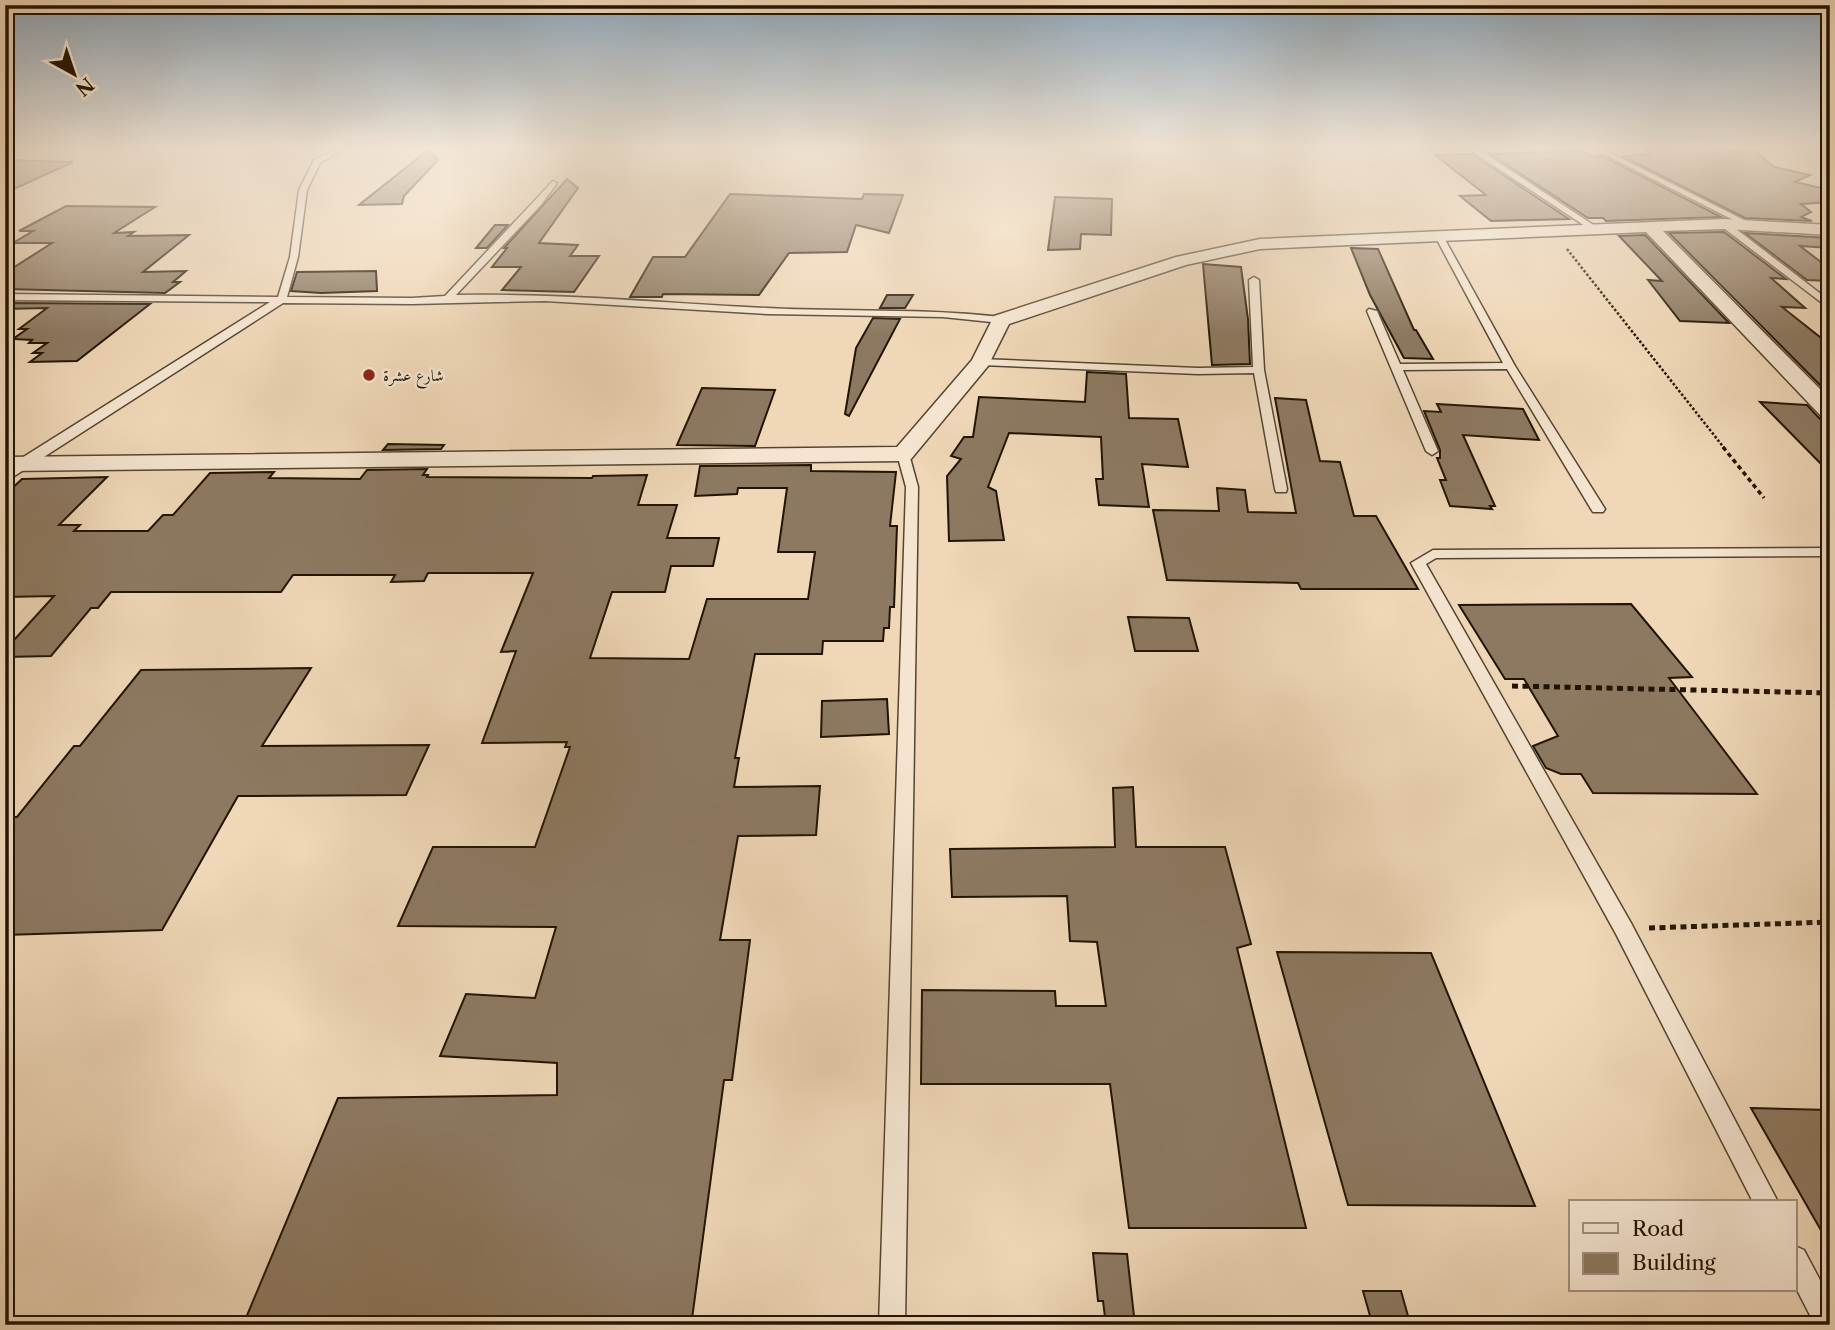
<svg xmlns="http://www.w3.org/2000/svg" width="1835" height="1330" viewBox="0 0 1835 1330" font-family="'Libre Caslon Text',Amiri,serif">
  <style>
    .building { fill: #8d7961; stroke: #221403; stroke-width: 2 }
    .lines { fill: none; stroke-linecap: round; stroke-linejoin: round }
    .service-casing { stroke: #554530; stroke-width: 3 }
    .minor-casing { stroke: #554530; stroke-width: 3 }
    .path-far2 { stroke: #221403; stroke-width: 2.5; stroke-dasharray: 2.5 2; stroke-linecap: butt }
    .path-far1 { stroke: #221403; stroke-width: 3.5; stroke-dasharray: 4.5 3.5; stroke-linecap: butt }
    .path { stroke: #221403; stroke-width: 5; stroke-dasharray: 6 4.5; stroke-linecap: butt }
    .service { fill: #f5e5d0; fill-rule: evenodd }
    .minor { fill: #f5e5d0; fill-rule: evenodd }
    .poi-dot { fill: #8f2418; stroke: #f5e5d0; stroke-width: 2.5 }
    .labels { text-anchor: middle; stroke-width: 5; stroke-linejoin: round; paint-order: stroke }
    .far-poi-label { font-size: 16px; fill: #221403; stroke: #f5e5d0; text-anchor: start }
  </style>
  <rect width="100%" height="100%" fill="#efd7b7"/>
  <filter id="stains"><feTurbulence type="fractalNoise" baseFrequency=".00286" numOctaves="4"/><feColorMatrix values="0 0 0 0 .2 0 0 0 0 .09 0 0 0 0 .02 0 0 0 .5 -.17"/></filter>
  <radialGradient id="worn" r=".72"><stop offset=".6" stop-color="#630" stop-opacity="0"/><stop offset="1" stop-color="#630" stop-opacity=".3"/></radialGradient>
  <g class="building">
    <path d="M1645,149L1754,150L1774,167L1810,175L1795,182L1830,190V202L1801,204L1811,212L1801,217L1812,221L1745,218L1622,156L1650,155Z"/>
    <path d="M428,150L438,160L404,196L402,204L359,205Z"/>
    <path d="M1581,151L1592,157L1602,156L1721,217L1606,221L1603,218H1588L1490,154Z"/>
    <path d="M1472,154L1569,219L1491,221L1460,196L1486,195L1435,155Z"/>
    <path d="M5,160L73,162L5,193Z"/>
    <path d="M567,179L578,188L539,243L578,245L570,256H599L574,292L502,290L521,267H492L507,248H504Z"/>
    <path d="M730,194L862,199L864,194L903,195L889,233L856,225L847,252L789,253L759,295L663,294L662,297H630L653,257H685Z"/>
    <path d="M1055,197L1112,199L1111,235L1081,234L1080,249L1048,250Z"/>
    <path d="M66,206L155,207L114,233L134,232L128,236L189,235L143,272L186,271L173,282H180L165,293L5,289V273L52,243H13L33,231H19Z"/>
    <path d="M495,225H508L487,248H476Z"/>
    <path d="M1724,232L1786,279L1771,278L1805,308L1782,307L1830,345V395L1669,233Z"/>
    <path d="M1745,233L1830,238V248L1800,246L1830,269V281L1807,280Z"/>
    <path d="M1645,235L1729,323L1680,321L1648,280L1662,281L1619,236Z"/>
    <path d="M1351,248L1378,249L1414,330H1416L1433,359L1404,358L1370,295Z"/>
    <path d="M1203,264L1241,267L1248,319L1250,364L1212,365Z"/>
    <path d="M376,271L377,291L321,293L291,291L297,272Z"/>
    <path d="M887,295H913L905,308H880Z"/>
    <path d="M15,303L150,304L77,361L30,362L42,353H33L47,343H29L32,340L13,339L27,329H19L47,308L5,309Z"/>
    <path d="M873,318L900,319L849,416L845,414L856,348Z"/>
    <path d="M1087,372L1126,374L1129,418L1178,419L1188,467L1142,464L1149,507L1099,505L1096,479H1103L1101,437L1009,433L988,487L996,491L1004,540L949,541L947,476L961,459L951,456L964,437H973L979,397L1085,402Z"/>
    <path d="M702,388L775,390L755,446L677,445Z"/>
    <path d="M1275,398L1306,400L1320,461L1340,462L1354,516H1376L1418,589H1301L1298,583L1167,580L1153,510L1219,511L1217,488L1245,490L1248,512L1296,513Z"/>
    <path d="M1760,402L1807,405L1820,419L1830,421V473Z"/>
    <path d="M1437,404L1523,409L1539,440L1463,435L1495,506H1490L1492,509L1450,506L1440,480H1446L1437,458H1440V450L1424,411L1441,412Z"/>
    <path d="M388,444L444,445L441,449L383,450Z"/>
    <path d="M811,465V471L896,472L890,526H897L894,607H890L889,628H884L883,641H823L822,654H755L735,758H739L734,787L820,786L816,835L738,836L720,940H750L732,1080H724L692,1319L466,1325H243L338,1098L557,1095V1063L440,1056L466,994L535,998L556,927L398,926L433,847H535L570,747H565L567,742L482,743L516,651L501,652L533,573H428L424,581L391,582L395,575H293L281,592H111L98,608H91L51,656L5,657V650L54,596L5,597V495L22,479L107,477L59,525H80L74,531H148L163,515H173L210,473L274,472L269,478L360,479L367,470L427,469L423,475H428L427,477L592,478L593,476L647,475L638,505H677L667,538H719L713,566H671L665,592H612L590,658L689,659L707,599H808L815,552H778L787,488H738L737,494L695,496L700,466Z"/>
    <path d="M1631,604L1692,677L1669,678L1757,794L1593,793L1581,774H1561L1546,768L1533,746L1558,736L1524,679H1505L1459,605Z"/>
    <path d="M1128,617L1189,618L1198,651H1135Z"/>
    <path d="M311,668L262,746L429,745L406,795L238,796L162,930L5,935V817H17L74,746H80L141,670Z"/>
    <path d="M887,699L889,734L821,737L822,701Z"/>
    <path d="M1133,787L1136,847H1225L1251,944L1237,948L1306,1228H1129L1110,1084H921L922,990L1055,991L1056,1006H1106L1097,942L1070,941L1067,896L952,897L950,849L1115,847L1113,788Z"/>
    <path d="M1277,952L1431,953L1535,1206L1348,1205Z"/>
    <path d="M1751,1108L1830,1110V1246Z"/>
    <path d="M1093,1253L1127,1254L1135,1325H1106L1103,1301H1098Z"/>
    <path d="M1363,1291H1401L1410,1323H1372Z"/>
  </g>
  <g class="lines">
    <defs>
      <g id="service">
        <path d="M336,149H345L320,163L307,190L298,257L287,297L412,298L445,296L553,181L557,183L541,205L456,295C560,293 662,303 766,308C844,312 923,308 1001,317L1006,320L1001,323L943,317L768,314L545,301L412,304L283,303L5,482V471L17,461L270,302L5,300V294L278,297L290,257L299,190L314,160Z"/>
        <path d="M1469,149H1478L1601,230L1594,232Z"/>
        <path d="M1594,149H1603L1756,226L1749,228Z"/>
        <path d="M1721,222H1727L1830,301V309L1721,226Z"/>
        <path d="M1439,233L1443,236L1515,366L1605,509L1603,512H1593L1591,509L1507,369L1403,370L1438,451L1432,455L1426,451L1367,311L1369,309L1377,311L1400,364L1503,363L1435,236Z"/>
        <path d="M1254,277L1259,280L1264,370L1287,489L1286,492H1276L1275,489L1254,373L1198,374L981,365L976,362L981,359L1198,368L1253,367L1249,280Z"/>
        <path d="M903,450L909,454L918,487L905,1325H879L906,487L897,454Z"/>
        <path d="M1830,548V556L1436,558L1426,564L1631,923L1778,1202H1753L1616,934L1411,563L1433,550Z"/>
        <path d="M1795,1246L1804,1250L1830,1299V1325H1815L1795,1286Z"/>
      </g>
      <path id="minor" d="M1724,219L1830,225V235L1724,229L1663,231L1830,399V418L1822,417L1646,232L1260,249L1186,265L1009,324L988,366L911,459L903,461L5,471V457L897,447L972,360L994,316L1176,257L1260,239Z"/>
    </defs>
    <use href="#service" class="service-casing"/>
    <use href="#minor" class="minor-casing"/>
    <path class="path-far2" d="M1567,249L1725,449"/>
    <path class="path-far1" d="M1723,447L1764,498"/>
    <g class="path">
      <path d="M1512,686L1830,693"/>
      <path d="M1649,928L1830,922"/>
    </g>
    <use href="#service" class="service"/>
    <use href="#minor" class="minor"/>
  </g>
  <linearGradient id="sky" x2="0" y2="1"><stop stop-color="#8fa8bc"/><stop offset="0.44" stop-color="#f8eddf"/><stop offset="1" stop-color="#f8eddf" stop-opacity="0"/></linearGradient>
  <rect width="1835" height="335" fill="url(#sky)"/>
  <circle class="poi-dot" cx="369" cy="375" r="7"/>
  <g class="labels">
    <g class="far-poi-label">
      <text x="383" y="381">شارع عشرة</text>
    </g>
  </g>
  <rect width="1835" height="1330" fill="none" stroke="#efd7b7" stroke-width="28"/>
  <rect x="7" y="7" width="1821" height="1316" fill="none" stroke="#221403" stroke-width="3.5"/>
  <rect x="14" y="14" width="1807" height="1302" fill="none" stroke="#221403" stroke-width="2"/>
  <rect x="1569" y="1200" width="228" height="91" fill="#f5e5d0" stroke="#a1917e" stroke-width="2"/>
  <rect x="1583" y="1223" width="35" height="10" fill="#f5e5d0" stroke="#a1917e" stroke-width="2"/>
  <text x="1632" y="1236" font-size="21" fill="#221403">Road</text>
  <rect x="1583" y="1253" width="35" height="21" fill="#8d7961" stroke="#a1917e" stroke-width="2"/>
  <text x="1632" y="1270" font-size="21" fill="#221403">Building</text>
  <g transform="translate(74 74) rotate(140)" stroke="#f5e5d0" stroke-width="5" paint-order="stroke">
  <path d="M0-5L12 26L0 18L-12 26Z" fill="#221403"/>
  <text y="-10" font-size="19" font-weight="bold" text-anchor="middle" fill="#221403">N</text>
  </g>
  <rect width="100%" height="100%" filter="url(#stains)"/>
  <rect width="100%" height="100%" fill="url(#worn)"/>
</svg>
